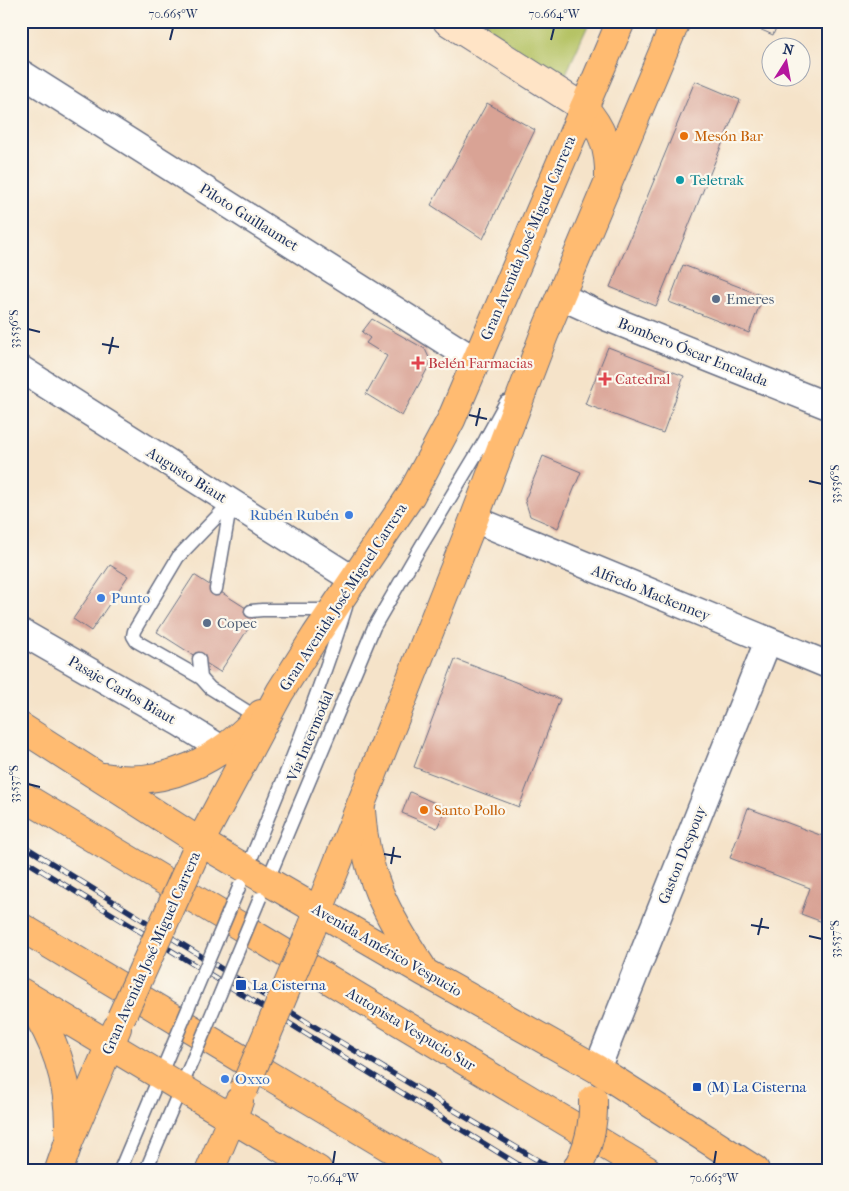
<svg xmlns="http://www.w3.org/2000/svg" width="849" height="1191" viewBox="0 0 849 1191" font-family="'IM FELL French Canon',serif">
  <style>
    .green { fill: #b5c365; stroke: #687962 }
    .building { fill: #d9a395 }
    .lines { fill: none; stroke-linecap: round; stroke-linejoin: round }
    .lane-casing { stroke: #676e83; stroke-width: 15 }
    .street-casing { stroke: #676e83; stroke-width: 29 }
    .secondary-casing { stroke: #676e83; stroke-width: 30 }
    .primary-casing { stroke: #676e83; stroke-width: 30 }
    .highway-casing { stroke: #676e83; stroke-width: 30 }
    .lane { stroke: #fff; stroke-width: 12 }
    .street { stroke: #fff; stroke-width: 26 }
    .secondary { stroke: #ffe4c6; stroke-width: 28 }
    .primary { stroke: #ffbb71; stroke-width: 28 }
    .highway { stroke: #ffbb71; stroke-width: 28 }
    .rail-casing { stroke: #1b2f5e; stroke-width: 5.5 }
    .rail { stroke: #fbf7ec; stroke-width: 4; stroke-dasharray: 11; stroke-linecap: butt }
    .lane-bridge-casing { stroke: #676e83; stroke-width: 15; stroke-linecap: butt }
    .primary-bridge-casing { stroke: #676e83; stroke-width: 30; stroke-linecap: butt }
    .lane-bridge { stroke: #fff; stroke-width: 12 }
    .primary-bridge { stroke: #ffbb71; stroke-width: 28 }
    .ticks { fill: none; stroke: #1b2f5e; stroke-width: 2 }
    .food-dot { fill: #e8710a; stroke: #fbf7ec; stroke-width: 2 }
    .culture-dot { fill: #0f9aa8; stroke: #fbf7ec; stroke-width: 2 }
    .service-dot { fill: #5c6f8a; stroke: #fbf7ec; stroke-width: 2 }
    .health-dot { fill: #e0444e; stroke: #fbf7ec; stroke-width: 2 }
    .shop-dot { fill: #3f7fe0; stroke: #fbf7ec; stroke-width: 2 }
    .transit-dot { fill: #1a4fb4; stroke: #fbf7ec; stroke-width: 2 }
    .labels { text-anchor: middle; stroke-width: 4.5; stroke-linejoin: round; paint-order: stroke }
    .food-label { font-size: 15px; fill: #c56008; stroke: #fbf7ec; text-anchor: start }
    .culture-label { font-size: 15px; fill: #0d838f; stroke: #fbf7ec; text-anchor: start }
    .street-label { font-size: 15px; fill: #1b2f5e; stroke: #fbf7ec }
    .service-label { font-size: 15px; fill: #4e5e75; stroke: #fbf7ec; text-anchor: start }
    .health-label { font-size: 15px; fill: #be3a42; stroke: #fbf7ec; text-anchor: start }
    .shop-label { font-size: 15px; fill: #366cbe; stroke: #fbf7ec; text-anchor: start }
    .transit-label { font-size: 15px; fill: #164399; stroke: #fbf7ec; text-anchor: start }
    .neatline { fill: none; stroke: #1b2f5e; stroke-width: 2 }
    .ticks-label { font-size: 12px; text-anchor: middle; fill: #1b2f5e }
  </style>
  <rect width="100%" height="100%" fill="#fbf7ec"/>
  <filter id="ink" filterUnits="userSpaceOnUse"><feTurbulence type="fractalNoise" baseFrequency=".02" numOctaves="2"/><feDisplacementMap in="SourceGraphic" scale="10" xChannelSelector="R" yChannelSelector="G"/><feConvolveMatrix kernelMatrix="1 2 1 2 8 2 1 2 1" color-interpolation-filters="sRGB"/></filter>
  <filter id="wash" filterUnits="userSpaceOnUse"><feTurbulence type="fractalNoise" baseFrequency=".0096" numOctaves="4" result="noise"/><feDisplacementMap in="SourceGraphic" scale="20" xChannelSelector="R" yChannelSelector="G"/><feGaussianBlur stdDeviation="1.12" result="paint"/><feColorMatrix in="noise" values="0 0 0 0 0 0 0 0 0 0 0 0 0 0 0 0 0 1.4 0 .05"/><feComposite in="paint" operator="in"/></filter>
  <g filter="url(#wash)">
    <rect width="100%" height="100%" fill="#f5e3c9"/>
    <path class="green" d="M473,21H590L564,78Z"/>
    <g id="blocks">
      <g class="building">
        <path d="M741,21H779L773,35Z"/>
        <path d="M695,81L740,100L656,306L610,287Z"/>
        <path d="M487,103L535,130L483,239L431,205Z"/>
        <path d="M683,265L763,296L749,333L669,302Z"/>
        <path d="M372,319L425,349L431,362L402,416L366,394L387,356L366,343L370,338L362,332Z"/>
        <path d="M608,347L684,376L663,433L585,404Z"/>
        <path d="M543,456L581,472L558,528L530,516L525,500Z"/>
        <path d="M110,565L128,576L91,631L73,619Z"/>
        <path d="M194,575L257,615L220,672L157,632Z"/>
        <path d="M455,659L560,699L519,807L414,767Z"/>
        <path d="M410,792L446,808L437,828L402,813Z"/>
        <path d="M748,808L828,838V924L801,914L810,888L730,858Z"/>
      </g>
    </g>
  </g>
  <g filter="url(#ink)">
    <use href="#blocks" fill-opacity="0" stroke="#676e83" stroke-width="1"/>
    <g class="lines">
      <defs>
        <g id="lane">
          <path d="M216,589L231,502"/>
          <path d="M251,611L262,610H333"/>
          <path d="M199,659L201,678L210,688L258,718"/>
          <path d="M201,678L136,641L133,636L134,631L178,557L231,502"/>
          <path d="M246,871C282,784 318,697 346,607"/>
          <path d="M266,884L374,627L420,548L485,440L506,402"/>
          <path d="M120,1170L172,1047"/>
          <path d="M146,1170L193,1059"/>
        </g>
        <g id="street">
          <path d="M21,73L476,361"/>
          <path d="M560,296L608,318L828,406"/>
          <path d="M21,369L354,580"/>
          <path d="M474,519L828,665"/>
          <path d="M21,632L180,723L222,749"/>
          <path d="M597,1069L768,641"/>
        </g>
        <path id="secondary" d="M447,21L584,108"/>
        <g id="primary">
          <path d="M584,108C602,127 610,149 609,177"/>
          <path d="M21,727L200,842L424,972L597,1069L755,1170"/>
          <path d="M104,777C165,788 221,760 261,714"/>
          <path d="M361,811C365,874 386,914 421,966"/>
          <path d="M194,856L200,842L280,692L316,635L411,495L451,420L621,21"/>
          <path d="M311,930L474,519L544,335L676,21"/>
          <path d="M21,992L318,1170"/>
          <path d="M26,998C56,1038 70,1082 69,1132"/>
          <path d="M59,1170L69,1141L117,1028"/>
          <path d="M210,1170L239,1101"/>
        </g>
        <g id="highway">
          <path d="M21,795L647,1170"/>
          <path d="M21,927L427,1170"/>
        </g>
      </defs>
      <use href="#lane" class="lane-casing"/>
      <use href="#street" class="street-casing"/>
      <use href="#secondary" class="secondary-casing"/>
      <use href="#primary" class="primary-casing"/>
      <use href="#highway" class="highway-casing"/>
      <use href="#lane" class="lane"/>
      <use href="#street" class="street"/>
      <use href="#secondary" class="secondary"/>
      <use href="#primary" class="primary"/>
      <use href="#highway" class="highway"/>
      <defs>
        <g id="rail">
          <path d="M21,844L307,1022L554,1170"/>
          <path d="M21,858L527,1170"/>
        </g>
      </defs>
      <use href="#rail" class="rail-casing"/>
      <use href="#rail" class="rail"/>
      <defs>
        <g id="lane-bridge">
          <path d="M172,1047L240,885"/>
          <path d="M193,1059L260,898"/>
        </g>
        <g id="primary-bridge">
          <path d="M121,1018L194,856"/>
          <path d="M244,1089L311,930"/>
          <path d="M576,1170C589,1148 594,1124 593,1099"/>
        </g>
      </defs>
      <use href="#lane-bridge" class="lane-bridge-casing"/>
      <use href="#primary-bridge" class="primary-bridge-casing"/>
      <use href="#lane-bridge" class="lane-bridge"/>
      <use href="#primary-bridge" class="primary-bridge"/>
    </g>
  </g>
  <path class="ticks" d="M170,40L173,28M551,40L554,28M28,329L40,332M102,344L119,347M109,354L113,337M469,415L487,419M476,426L480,408M809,481L822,484M28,784L40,787M384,854L401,857M391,864L394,847M751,925L769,928M758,935L762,918M809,936L822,939M333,1164L335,1151M714,1164L716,1151"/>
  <g class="food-dot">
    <circle cx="684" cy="136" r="5"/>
    <circle cx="424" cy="810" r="5"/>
  </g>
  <circle class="culture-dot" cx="680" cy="180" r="5"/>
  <g class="service-dot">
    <circle cx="716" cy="299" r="5"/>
    <circle cx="207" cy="623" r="5"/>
  </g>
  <g class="health-dot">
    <path d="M415.5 355.5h5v5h5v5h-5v5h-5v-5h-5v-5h5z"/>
    <path d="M602.5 371.5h5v5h5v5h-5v5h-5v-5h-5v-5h5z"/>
  </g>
  <g class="shop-dot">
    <circle cx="349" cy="515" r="5"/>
    <circle cx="101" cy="598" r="5"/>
    <circle cx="225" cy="1079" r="5"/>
  </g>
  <g class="transit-dot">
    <rect x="235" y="979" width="12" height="12" rx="2.5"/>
    <rect x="692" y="1082" width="10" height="10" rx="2.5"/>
  </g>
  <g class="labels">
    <g class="food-label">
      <text x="694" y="141">Mesón Bar</text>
      <text x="434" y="815">Santo Pollo</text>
    </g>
    <g class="culture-label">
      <text x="690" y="185">Teletrak</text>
    </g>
    <g class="street-label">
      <text transform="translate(249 217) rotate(32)" y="5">Piloto Guillaumet</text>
      <text transform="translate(528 238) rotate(-67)" y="5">Gran Avenida José Miguel Carrera</text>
      <text transform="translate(693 352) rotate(22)" y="5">Bombero Óscar Encalada</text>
      <text transform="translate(187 475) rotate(32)" y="5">Augusto Biaut</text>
      <text transform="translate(651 593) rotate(22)" y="5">Alfredo Mackenney</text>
      <text transform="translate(343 597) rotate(-57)" y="5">Gran Avenida José Miguel Carrera</text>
      <text transform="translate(122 690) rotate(30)" y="5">Pasaje Carlos Biaut</text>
      <text transform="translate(310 736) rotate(-67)" y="5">Vía Intermodal</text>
      <text transform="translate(682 855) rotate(-68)" y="5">Gaston Despouy</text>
      <text transform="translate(387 950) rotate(30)" y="5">Avenida Américo Vespucio</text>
      <text transform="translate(151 953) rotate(-66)" y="5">Gran Avenida José Miguel Carrera</text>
      <text transform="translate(411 1029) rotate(31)" y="5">Autopista Vespucio Sur</text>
    </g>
    <g class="service-label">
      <text x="726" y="304">Emeres</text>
      <text x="217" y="628">Copec</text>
    </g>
    <g class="health-label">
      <text x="428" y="368">Belén Farmacias</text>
      <text x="615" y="384">Catedral</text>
    </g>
    <g class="shop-label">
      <text x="339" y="520" text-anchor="end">Rubén Rubén</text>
      <text x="111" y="603">Punto</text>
      <text x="235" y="1084">Oxxo</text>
    </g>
    <g class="transit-label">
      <text x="252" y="990">La Cisterna</text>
      <text x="707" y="1092">(M) La Cisterna</text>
    </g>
  </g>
  <rect width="849" height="1191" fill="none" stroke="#fbf7ec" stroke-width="55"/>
  <g transform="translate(786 62) rotate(11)"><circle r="24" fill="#fbf7ec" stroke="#a1a7b3"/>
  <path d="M0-4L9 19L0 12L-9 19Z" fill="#b5179e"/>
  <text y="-8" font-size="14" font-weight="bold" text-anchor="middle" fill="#1b2f5e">N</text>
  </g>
  <rect x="28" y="28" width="794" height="1136" class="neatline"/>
  <g class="ticks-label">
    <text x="173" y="18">70.665°W</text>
    <text x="554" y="18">70.664°W</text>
    <text transform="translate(14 329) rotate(-90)" y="4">33.536°S</text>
    <text transform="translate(835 484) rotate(-90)" y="4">33.536°S</text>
    <text transform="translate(14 784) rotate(-90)" y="4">33.537°S</text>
    <text transform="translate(835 939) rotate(-90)" y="4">33.537°S</text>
    <text x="333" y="1182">70.664°W</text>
    <text x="714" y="1182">70.663°W</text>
  </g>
</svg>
